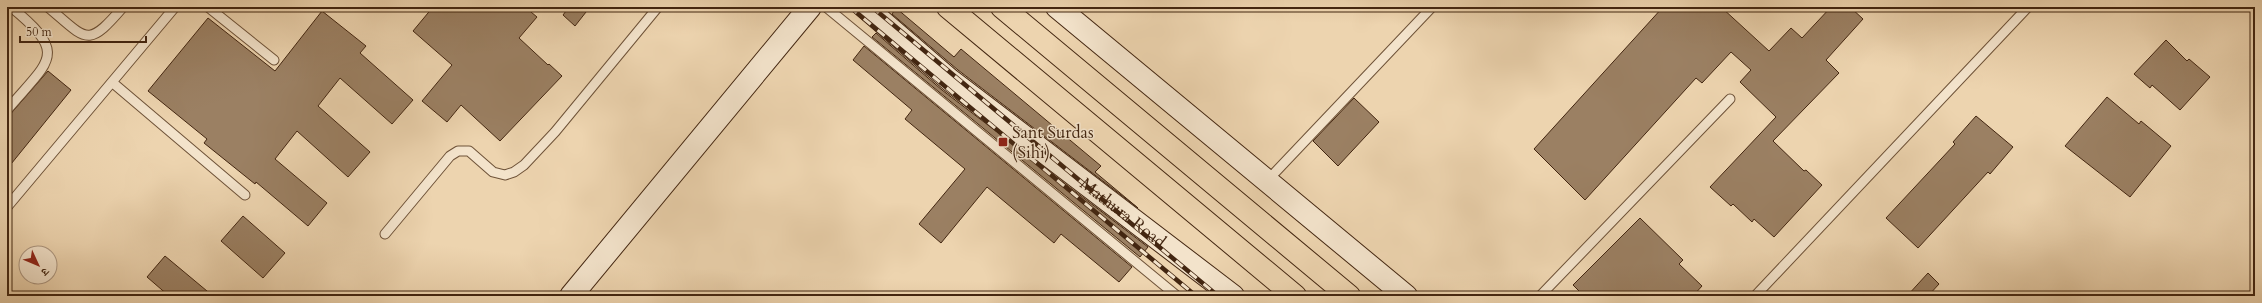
<svg xmlns="http://www.w3.org/2000/svg" width="2262" height="303" viewBox="0 0 2262 303" font-family="Cardo,'Noto Serif Devanagari',serif">
  <style>
    .building { fill: #9b8063; stroke: #432611 }
    .lines { fill: none; stroke-linecap: round; stroke-linejoin: round }
    .lane-casing { stroke: #6e5238; stroke-width: 11 }
    .secondary-casing { stroke: #432611; stroke-width: 24 }
    .highway-casing { stroke: #432611; stroke-width: 24 }
    .lane { stroke: #f3e3cb; stroke-width: 9 }
    .secondary { stroke: #f3e3cb; stroke-width: 22 }
    .highway { stroke: #edd4af; stroke-width: 22 }
    .rail-casing { stroke: #432611; stroke-width: 4.5 }
    .rail { stroke: #f3e3cb; stroke-width: 3; stroke-dasharray: 9; stroke-linecap: butt }
    .poi-dot { fill: #8f2418; stroke: #f3e3cb; stroke-width: 1.5 }
    .labels { text-anchor: middle; stroke-width: 3; stroke-linejoin: round; paint-order: stroke }
    .poi-label { font-size: 17px; fill: #432611; stroke: #f3e3cb; text-anchor: start }
    .street-label { font-size: 17px; fill: #432611; stroke: #f3e3cb }
  </style>
  <rect width="100%" height="100%" fill="#edd4af"/>
  <filter id="stains"><feTurbulence type="fractalNoise" baseFrequency=".005" numOctaves="4"/><feColorMatrix values="0 0 0 0 .2 0 0 0 0 .09 0 0 0 0 .02 0 0 0 .5 -.17"/></filter>
  <radialGradient id="worn" r=".72"><stop offset=".6" stop-color="#630" stop-opacity="0"/><stop offset="1" stop-color="#630" stop-opacity=".3"/></radialGradient>
  <g class="building">
    <path d="M433,7H525L537,17L519,38L548,65L549,64L562,76L500,141L461,105L447,122L422,101L452,65L413,31Z"/>
    <path d="M569,7H590L575,26L563,15Z"/>
    <path d="M1663,7H1721L1769,51L1791,28L1802,38L1831,7H1850L1863,19L1826,60L1839,73L1773,141L1804,171L1806,170L1822,185L1774,237L1754,219L1752,222L1733,204L1731,206L1710,187L1776,117L1740,82L1751,70L1731,52L1702,83L1696,78L1585,200L1534,149Z"/>
    <path d="M896,8L954,57L961,49L1101,166L1095,172L1138,208L958,70L892,14Z"/>
    <path d="M322,11L366,46L360,53L413,100L392,124L340,78L318,106L370,152L348,177L297,131L275,159L327,203L308,226L256,182L255,184L204,143L207,139L148,91L208,18L275,71Z"/>
    <path d="M876,33L942,90L1148,247L1140,257L872,37Z"/>
    <path d="M2166,40L2187,61L2189,59L2210,77L2180,110L2152,85L2150,88L2134,74Z"/>
    <path d="M864,46L1132,267L1119,282L1061,234L1054,243L987,187L941,243L919,224L965,169L905,119L912,110L853,60Z"/>
    <path d="M48,71L71,90L7,169V118Z"/>
    <path d="M2107,97L2139,124L2141,121L2171,146L2130,197L2065,146Z"/>
    <path d="M1354,98L1379,122L1338,166L1313,141Z"/>
    <path d="M1976,116L2013,147L1990,174L1988,172L1918,248L1886,218L1955,144L1953,142Z"/>
    <path d="M243,216L285,253L263,278L221,241Z"/>
    <path d="M1640,218L1683,260L1679,264L1702,286L1693,296H1584L1573,285Z"/>
    <path d="M165,256L213,296H169L147,277Z"/>
    <path d="M1928,273L1939,284L1928,296H1907Z"/>
  </g>
  <g class="lines">
    <defs>
      <g id="lane">
        <path d="M48,7C87,40 87,49 123,7"/>
        <path d="M208,7L274,60"/>
        <path d="M826,7L1177,296"/>
        <path d="M113,83L245,195"/>
        <path d="M7,110C49,60 70,55 11,7"/>
        <path d="M1267,181L1432,7"/>
        <path d="M7,207L175,7"/>
        <path d="M385,234L450,156L458,151H469L493,172L505,175L514,172L524,165L555,132L658,7"/>
        <path d="M1540,296L1730,99"/>
        <path d="M1755,296L2028,7"/>
      </g>
      <g id="secondary">
        <path id="s1" d="M865,7L950,80L1233,296"/>
        <path d="M1057,7L1406,296"/>
        <path d="M571,296L810,7"/>
      </g>
      <g id="highway">
        <path d="M948,7L1295,296"/>
        <path d="M1002,7L1349,296"/>
      </g>
    </defs>
    <use href="#lane" class="lane-casing"/>
    <use href="#secondary" class="secondary-casing"/>
    <use href="#highway" class="highway-casing"/>
    <use href="#lane" class="lane"/>
    <use href="#secondary" class="secondary"/>
    <use href="#highway" class="highway"/>
    <defs>
      <g id="rail">
        <path d="M850,7L1196,296"/>
        <path d="M872,7L1218,296"/>
      </g>
    </defs>
    <use href="#rail" class="rail-casing"/>
    <use href="#rail" class="rail"/>
  </g>
  <rect class="poi-dot" x="998" y="137" width="10" height="10" rx="2"/>
  <g class="labels">
    <g class="poi-label">
      <text x="1012" y="138">Sant Surdas<tspan x="1012" dy="20">(Sihi)</tspan></text>
    </g>
    <g class="street-label">
      <text dy="6" stroke="none"><textPath href="#s1" startOffset="330">Mathura Road</textPath></text>
    </g>
  </g>
  <rect width="2262" height="303" fill="none" stroke="#edd4af" stroke-width="24"/>
  <rect x="8" y="8" width="2246" height="287" fill="none" stroke="#432611" stroke-width="2"/>
  <rect x="12" y="12" width="2238" height="279" fill="none" stroke="#432611"/>
  <g transform="translate(38 265) rotate(134)"><circle r="19" fill="#f3e3cb" stroke="#ad9781"/>
  <path d="M0-3L7 15L0 10L-7 15Z" fill="#8f2418"/>
  <text y="-6" font-size="11" font-weight="bold" text-anchor="middle" fill="#432611">उ</text>
  </g>
  <path d="M20 36v6h126v-6" fill="none" stroke="#432611" stroke-width="2"/>
  <text x="26" y="36" font-size="12" fill="#432611" stroke="#f3e3cb" stroke-width="3" paint-order="stroke">50 m</text>
  <rect width="100%" height="100%" filter="url(#stains)"/>
  <rect width="100%" height="100%" fill="url(#worn)"/>
</svg>
